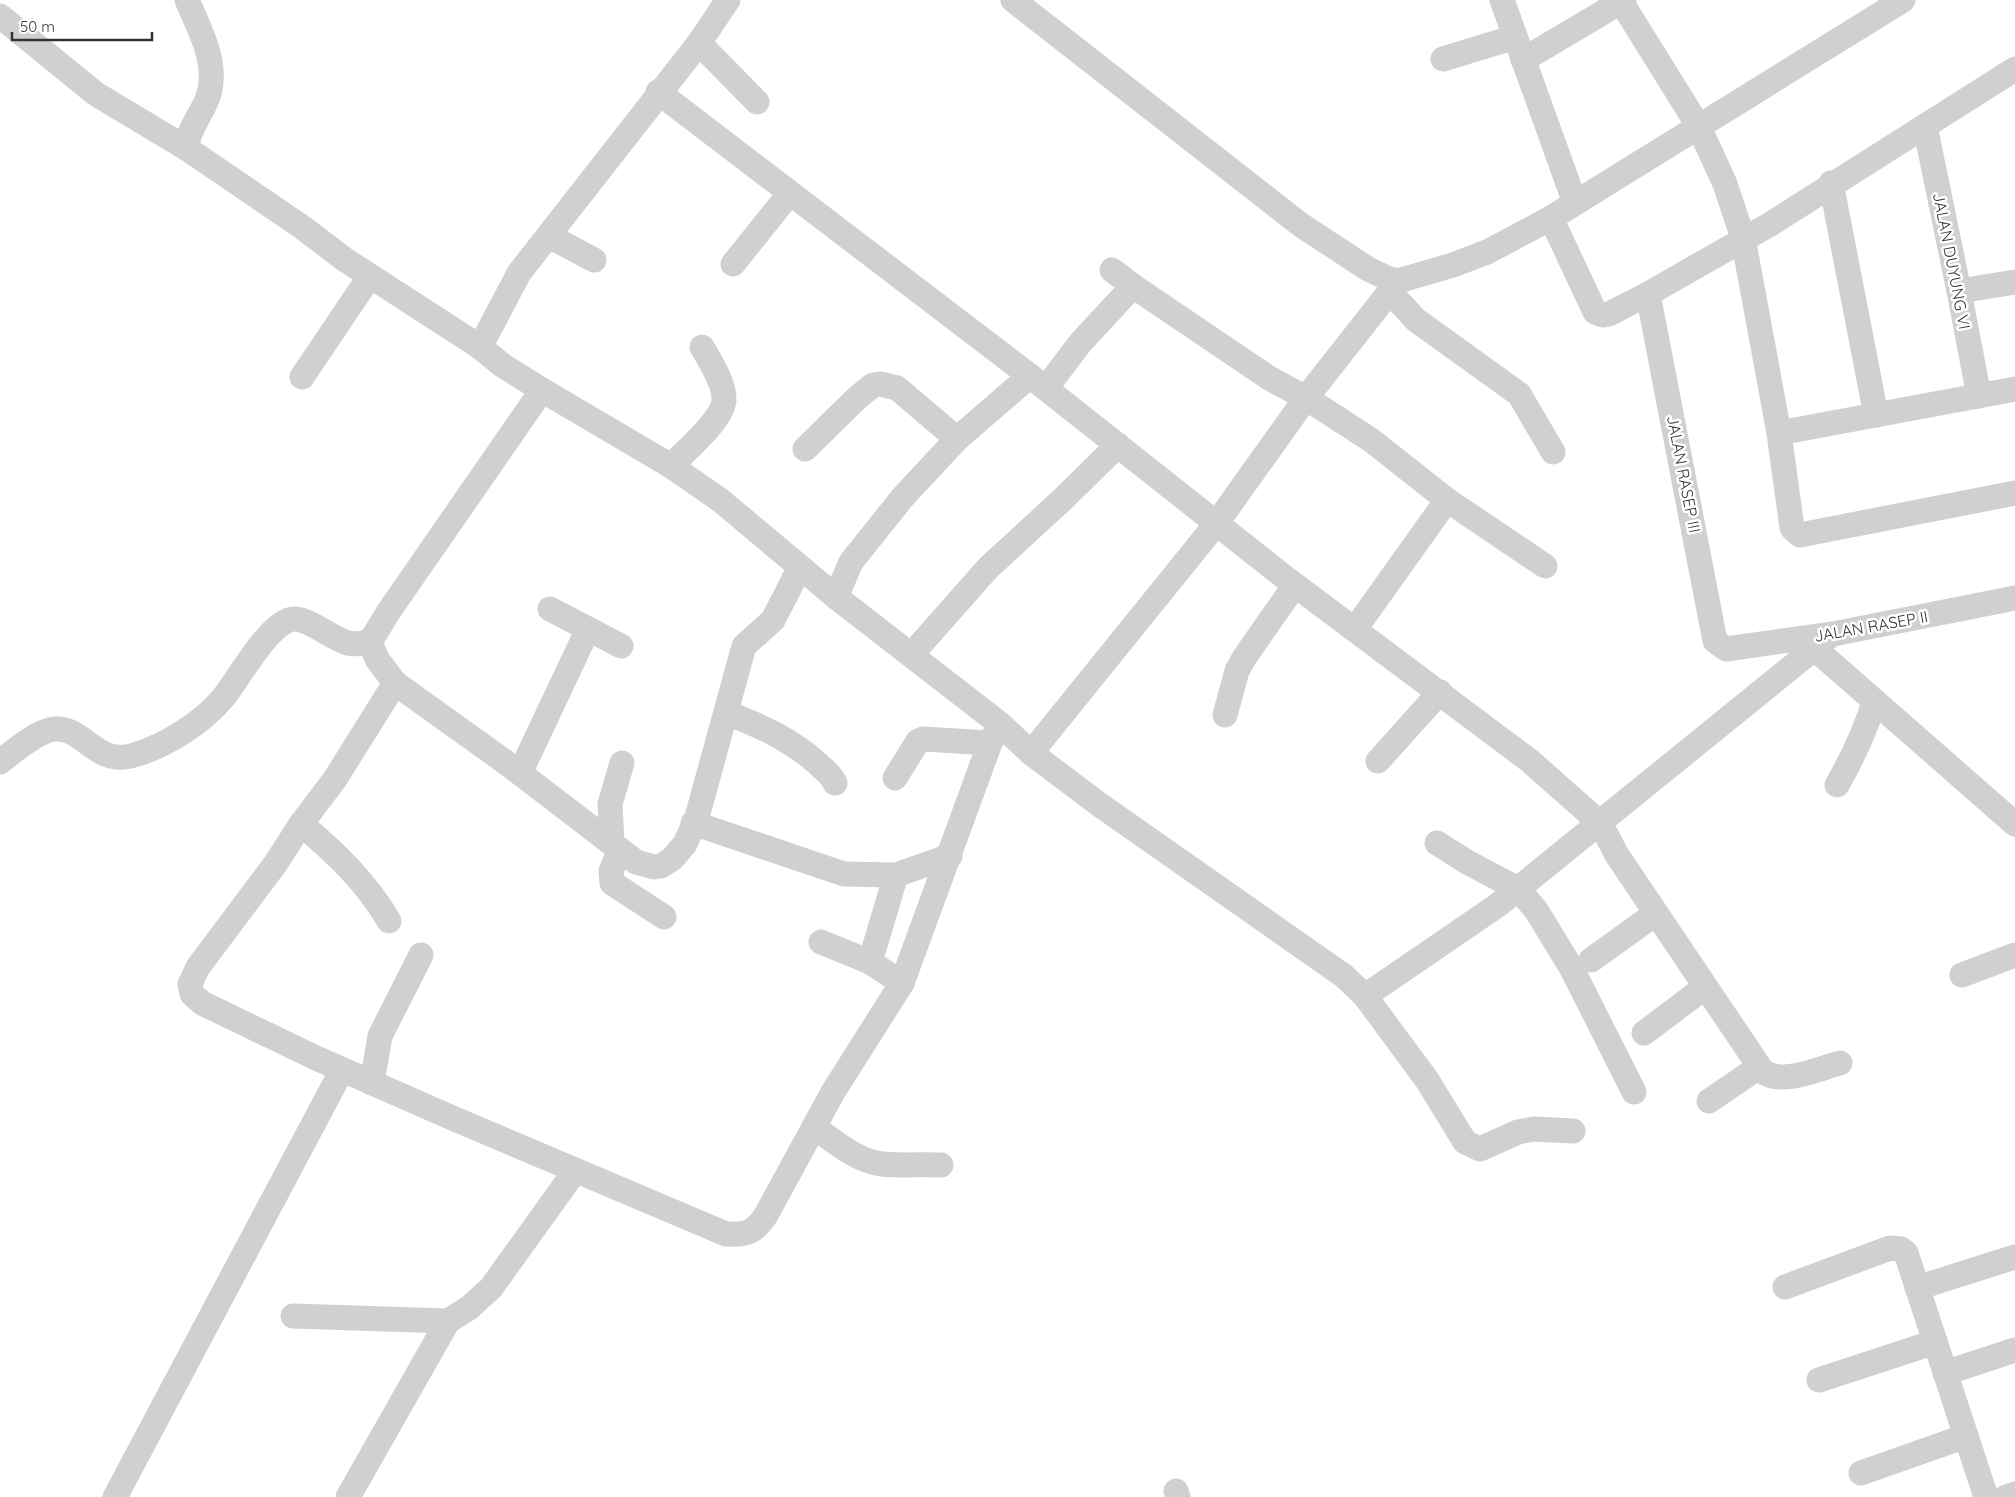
<svg xmlns="http://www.w3.org/2000/svg" width="2015" height="1497" viewBox="0 0 2015 1497" font-family="Quicksand,sans-serif">
  <style>
    .lines { fill: none; stroke-linecap: round; stroke-linejoin: round }
    .minor { stroke: #d0d0d0; stroke-width: 25 }
    .labels { text-anchor: middle; stroke-width: 5; stroke-linejoin: round; paint-order: stroke }
    .street-label { font-size: 16px; fill: #333; stroke: #fff }
  </style>
  <rect width="100%" height="100%" fill="#fff"/>
  <g class="lines">
    <g class="minor">
      <path d="M728,0L699,43L519,273L480,347L502,365L542,390L389,611L370,642L377,659L395,683L335,779L301,824L276,863L198,967L190,984L192,994L202,1003L316,1058L450,1117L726,1234C747,1235 754,1233 766,1215L833,1092L902,983L990,743L1000,724"/>
      <path d="M1013,0L1301,225L1368,269L1387,278L1398,281L1453,265L1487,252L1551,218L1903,0"/>
      <path d="M1502,0L1575,203"/>
      <path d="M1620,0L1699,127L1725,184L1743,238L1779,433L1792,528L1800,535L2015,493"/>
      <path d="M0,16L96,94L186,148L302,227L344,259L480,347"/>
      <path d="M699,43L757,102"/>
      <path d="M1443,59L1515,37"/>
      <path d="M1523,60L1624,0"/>
      <path d="M658,92L1030,376L1283,576L1530,761L1600,823L1617,855L1763,1072C1784,1085 1817,1069 1840,1063"/>
      <path d="M1925,126L1959,291L1979,396"/>
      <path d="M186,148C189,127 203,113 209,94C218,61 199,29 187,0"/>
      <path d="M1831,183L1876,415"/>
      <path d="M1551,218L1595,312L1603,315L1609,314L1648,294L1769,225L2015,69"/>
      <path d="M549,236L594,260"/>
      <path d="M733,264L790,193"/>
      <path d="M1133,286L1269,378L1306,398L1371,440L1447,500L1545,566"/>
      <path d="M1959,291L2015,282"/>
      <path d="M1390,292L1416,320L1519,394L1553,452"/>
      <path d="M1648,294L1715,641L1726,649L1833,634L2015,598"/>
      <path d="M302,377L370,276"/>
      <path d="M1046,388L1081,342L1133,286L1112,270"/>
      <path d="M542,390L671,466L720,500L836,597L1000,724L1031,753L1100,805L1344,976L1365,996L1427,1080L1465,1142L1480,1149L1518,1132L1534,1129L1573,1131"/>
      <path d="M1779,433L2015,389"/>
      <path d="M805,449L857,398L873,385L880,384L897,388L957,439"/>
      <path d="M671,466C685,451 723,420 724,400C725,384 710,361 702,347"/>
      <path d="M836,597L851,562L903,497L957,439L1030,376"/>
      <path d="M550,609L621,646"/>
      <path d="M1355,629L1447,500"/>
      <path d="M1814,648L2015,824"/>
      <path d="M912,654L988,568L1063,499L1118,445"/>
      <path d="M395,683L508,764L636,862L654,867L661,866L672,859L685,844L697,817L744,646L773,620L800,567"/>
      <path d="M727,713C761,726 790,739 817,763C823,769 832,775 835,783"/>
      <path d="M1225,715L1237,671L1244,658L1295,585"/>
      <path d="M1031,753L1216,524L1306,398L1398,281"/>
      <path d="M1378,761L1440,692"/>
      <path d="M0,762C13,752 38,730 55,729C83,727 96,765 131,756C164,747 201,724 223,698C240,677 265,629 289,620C305,614 331,639 348,643C355,645 363,643 370,642"/>
      <path d="M520,773L588,629"/>
      <path d="M895,778L918,741L923,739L990,743"/>
      <path d="M1837,785C1853,757 1865,732 1874,702"/>
      <path d="M693,823L844,874L896,875"/>
      <path d="M301,824C336,853 366,882 389,921"/>
      <path d="M612,843L610,804L622,763"/>
      <path d="M1437,843L1467,862L1518,889L1536,910L1572,969L1634,1092"/>
      <path d="M620,850L611,871L612,883L664,917"/>
      <path d="M821,942L870,962"/>
      <path d="M1591,960L1655,914"/>
      <path d="M1962,975L2015,955"/>
      <path d="M902,983L870,962L896,875L950,856"/>
      <path d="M1365,996L1498,905L1831,635"/>
      <path d="M1644,1033L1705,987"/>
      <path d="M372,1083L380,1036L421,955"/>
      <path d="M1709,1101L1759,1067"/>
      <path d="M814,1127C835,1142 857,1161 882,1164C901,1166 922,1164 941,1165"/>
      <path d="M1785,1287L1890,1248L1901,1249L1906,1253L1986,1497"/>
      <path d="M1917,1288L2015,1257"/>
      <path d="M293,1316L448,1321L469,1308L491,1288L575,1171"/>
      <path d="M1945,1373L2015,1350"/>
      <path d="M1819,1380L1935,1342"/>
      <path d="M1861,1473L1966,1436"/>
      <path d="M1176,1491L1178,1497"/>
      <path d="M115,1497L342,1070"/>
      <path d="M348,1497L448,1321"/>
      <path d="M2006,1497L2015,1494"/>
    </g>
  </g>
  <g class="labels">
    <g class="street-label">
      <text transform="translate(1952 261) rotate(79)" y="6">JALAN DUYUNG VI</text>
      <text transform="translate(1684 474) rotate(79)" y="6">JALAN RASEP III</text>
      <text transform="translate(1871 626) rotate(-10)" y="6">JALAN RASEP II</text>
    </g>
  </g>
  <path d="M12 32v8h140v-8" fill="none" stroke="#333333" stroke-width="2.5"/>
  <text x="20" y="32" font-size="15" fill="#333333" stroke="#ffffff" stroke-width="4" paint-order="stroke">50 m</text>
</svg>
